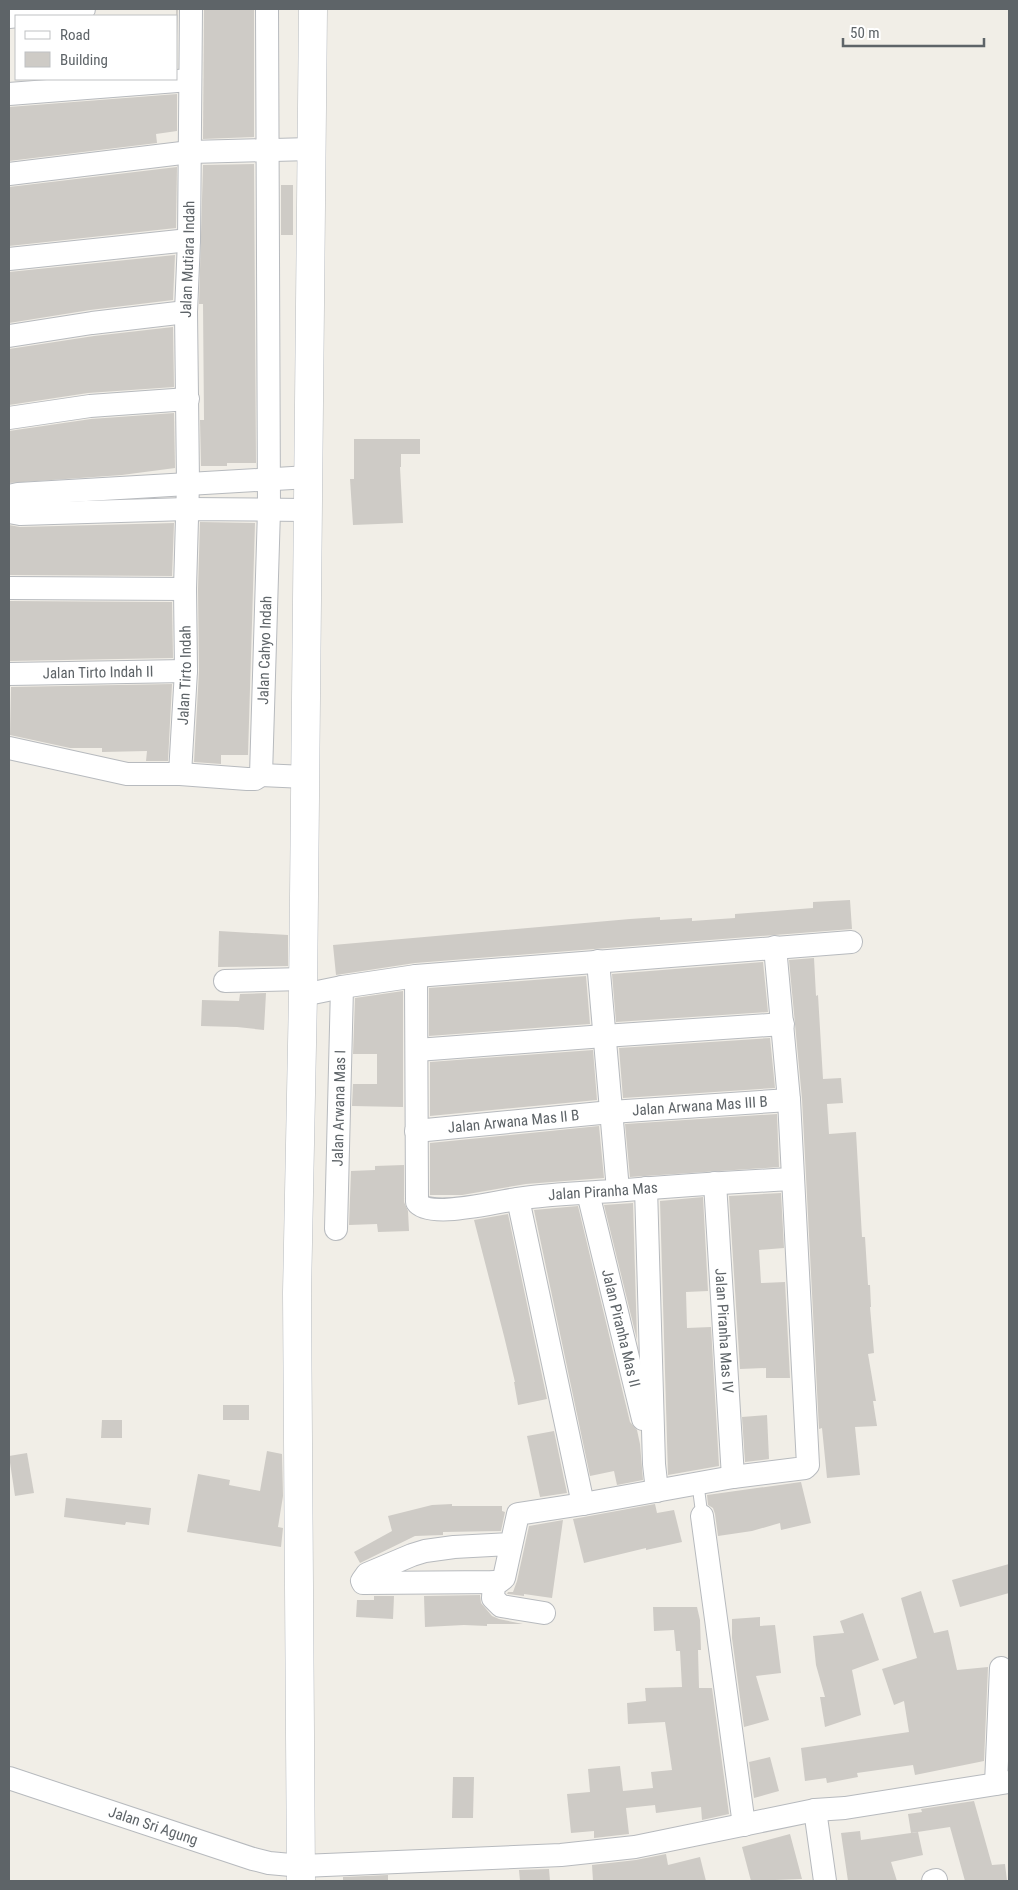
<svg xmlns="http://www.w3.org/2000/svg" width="1018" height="1890" viewBox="0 0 1018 1890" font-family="'Roboto Condensed',sans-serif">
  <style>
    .building { fill: #cecbc6 }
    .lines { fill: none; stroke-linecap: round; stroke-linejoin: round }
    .lane-casing { stroke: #b7babe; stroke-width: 13 }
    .street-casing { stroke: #b7babe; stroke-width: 24 }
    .secondary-casing { stroke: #b8bcc1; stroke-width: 29 }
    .lane { stroke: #fff; stroke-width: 11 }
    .street { stroke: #fff; stroke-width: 22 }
    .secondary { stroke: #fff; stroke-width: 28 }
    .labels { text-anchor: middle; stroke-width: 4.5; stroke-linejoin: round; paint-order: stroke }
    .street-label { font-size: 15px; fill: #5e6468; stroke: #fff }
  </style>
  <rect width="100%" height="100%" fill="#f1eee7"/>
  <g class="building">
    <path d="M176,9H178L176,68Z"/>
    <path d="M204,9H254V137L203,139Z"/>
    <path d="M177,94V131L156,134L157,143L9,161V107Z"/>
    <path d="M254,164L256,463H227V466H201L200,420H204L203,304H199L203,165Z"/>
    <path d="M177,167L176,228L9,246V187Z"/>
    <rect x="281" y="185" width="12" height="50"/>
    <path d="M175,255L173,300L90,310L9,323V272Z"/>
    <path d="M173,327L174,387L88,393L9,405V349L94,336Z"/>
    <path d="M174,413L175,468L122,475L9,483V431L91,419Z"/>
    <path d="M354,439H420V454H401V467H400L403,523L353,525L350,479H354Z"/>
    <path d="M200,522L255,523L248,755H221V764L194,762L199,671L198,589Z"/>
    <path d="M174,523L172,576L9,575V525L20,527Z"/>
    <path d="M9,601L172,602L173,658L9,661Z"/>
    <path d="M172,684L168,761H146L147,751L102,752V748H70L10,735L11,687Z"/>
    <path d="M850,900L852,929L415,963L336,975L333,945L630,919L660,917V920L692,918V921L735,918V914L813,908V902Z"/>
    <path d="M219,931L288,935V966L218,967Z"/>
    <path d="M814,958L816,996L818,995L823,1079L841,1078L843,1103L827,1104L829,1134L856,1132L862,1237H865L868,1285H870L871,1307H870L874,1353L868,1354L876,1401H873L877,1426L855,1427L860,1475L827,1478L822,1428L819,1429L802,1099L789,960Z"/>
    <path d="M763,962L768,1012L616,1022L612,974Z"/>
    <path d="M586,976L590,1024L429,1036V988Z"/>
    <path d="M403,991V1107L352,1106L353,1084H377V1054H353L355,998Z"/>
    <path d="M266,993L264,1030L237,1027L201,1026L202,1000L239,1001L240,994Z"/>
    <path d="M770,1038L775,1088L623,1098L619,1048Z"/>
    <path d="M593,1050L597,1100L430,1116V1062Z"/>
    <path d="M777,1114L779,1167L630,1177L625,1124Z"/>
    <path d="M599,1126L604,1178L526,1184L462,1195H430V1143Z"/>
    <path d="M404,1165V1202L408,1211L409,1231L378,1232L377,1224L349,1225L351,1171L375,1170V1166Z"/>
    <path d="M781,1193L784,1248L759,1250L761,1283L785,1282L790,1378H766V1368L740,1369L729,1196Z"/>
    <path d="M703,1197L708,1291L686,1292L687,1328L711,1327L719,1466L668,1475L660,1201Z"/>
    <path d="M633,1203L637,1340L604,1205Z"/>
    <path d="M578,1206L630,1422L637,1430L640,1444L643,1480L617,1485L614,1471L590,1476L534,1210Z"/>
    <path d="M508,1214L547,1399L518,1405L514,1382H515L504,1336L474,1220Z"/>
    <rect x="223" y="1405" width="26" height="15"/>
    <path d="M767,1415L769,1459L745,1462L742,1417Z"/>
    <path d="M102,1420H122V1438H101Z"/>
    <path d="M554,1431L567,1493L540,1497L527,1436Z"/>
    <path d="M267,1451L282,1454L283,1496L278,1527L283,1528L281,1547L187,1532L198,1474L230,1480L229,1485L260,1491Z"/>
    <path d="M27,1453L34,1493L15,1496L9,1456Z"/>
    <path d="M801,1482L811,1523L781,1530L780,1523L752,1531L718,1536L715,1514L713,1508L708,1505L707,1495Z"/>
    <path d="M66,1498L151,1508L149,1525L126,1522L125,1525L64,1517Z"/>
    <path d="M452,1504V1506H502V1511L505,1512L501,1531L443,1532V1535L415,1536L360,1563L354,1552L392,1531L388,1516L432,1505Z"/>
    <path d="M655,1504L657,1513L674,1510L682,1542L646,1550V1548L584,1563L573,1519Z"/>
    <path d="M563,1520L552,1598L524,1594V1596L507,1594L508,1592H513L517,1581L529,1526Z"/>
    <path d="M1009,1564V1593L960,1607L952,1580Z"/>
    <path d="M921,1591L934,1633L948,1630L957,1670L988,1667L984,1761L915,1775L913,1765L857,1773L858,1777L827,1783L826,1778L805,1781L801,1748L909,1732L904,1701L894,1705L882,1669L917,1658L901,1598Z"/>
    <path d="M480,1595L481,1603L492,1616L499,1619L523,1624H487V1626L464,1625L425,1627L424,1596Z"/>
    <path d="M374,1596H394L393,1619L356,1617L357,1600H374Z"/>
    <path d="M653,1607H697L700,1620L701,1650H698L699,1688H712L729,1814L702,1820L701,1807L656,1813L655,1805L626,1808L629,1834L594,1838V1831L571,1833L567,1794L590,1792L588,1769L620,1766L623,1791L653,1788L651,1772L672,1770L665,1722L628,1724L627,1703L646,1701L645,1688L682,1687L680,1651H676L674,1630L654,1631Z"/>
    <path d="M863,1613L879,1660L852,1670L861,1715L825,1727L820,1697H825L816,1665L813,1636L844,1633L840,1621Z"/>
    <path d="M760,1617V1626L775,1625L781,1673L756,1676L769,1720L744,1727L732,1638V1619Z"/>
    <path d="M770,1757L779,1791L754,1798L749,1762Z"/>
    <path d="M453,1777H474L473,1818H452Z"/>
    <path d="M974,1801L992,1865L1005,1864L1007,1881H965L950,1827L911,1833L908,1814L922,1812L921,1809Z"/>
    <path d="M860,1831L861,1840L918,1832L923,1855L891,1862L897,1881H848L841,1833Z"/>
    <path d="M790,1834L802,1879L751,1881L742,1847Z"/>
    <path d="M666,1854L668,1865L700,1857L706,1881H593L592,1865L636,1860Z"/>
    <path d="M549,1869L550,1881H520L519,1870Z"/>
    <path d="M388,1875V1881H343V1877Z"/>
  </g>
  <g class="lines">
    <defs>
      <path id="lane" d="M698,1485L702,1516"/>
      <g id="street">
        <path d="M9,17L84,9"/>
        <path d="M9,94L190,80"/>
        <path d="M9,174L190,152L311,149"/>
        <path d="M9,259L189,240"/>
        <path d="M9,336L92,323L186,312"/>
        <path d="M9,418L90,406L188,399"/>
        <path d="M9,496L18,494L309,477"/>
        <path d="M9,512L20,514L187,509L307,510"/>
        <path d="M9,588L185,589"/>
        <path id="s1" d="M9,674L186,671"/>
        <path id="s2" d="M9,748L127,774H180L247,779H255L261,775L269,510L267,9"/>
        <path id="s3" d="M180,774L186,671L185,589L188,483L186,312L189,240L191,9"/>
        <path d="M261,775L305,777"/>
        <path d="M598,961L618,1190"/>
        <path id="s4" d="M416,976L417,1202C428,1219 497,1202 516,1199C548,1194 582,1193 614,1191C674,1186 733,1182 793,1179"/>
        <path d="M225,981L303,979"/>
        <path d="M303,995L342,987L416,976L851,942"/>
        <path d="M417,1050L604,1036L783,1024"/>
        <path id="s5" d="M416,1131L611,1112L789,1100"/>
        <path id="s6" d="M715,1183L733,1477"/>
        <path d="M646,1188L654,1464L657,1491"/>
        <path id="s7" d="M588,1193L643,1419"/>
        <path d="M518,1199L583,1504"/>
        <path id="s8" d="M336,1229L342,987"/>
        <path d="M702,1516L744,1825"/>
        <path d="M511,1544L454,1547L425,1551L412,1555L367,1574L362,1581L363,1583L499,1582L504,1578L518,1514L583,1504L733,1477L805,1468L808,1465L789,1100L775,947"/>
        <path d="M494,1582L493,1598L501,1606L544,1613"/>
        <path id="s9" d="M9,1778L253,1859L269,1863L302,1866L561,1855L635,1847L815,1810L845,1808L1009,1782"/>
        <path d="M996,1784L1001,1668"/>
        <path d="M815,1810L825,1881"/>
        <path d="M933,1881L936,1880"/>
      </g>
      <path id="secondary" d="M301,1881L297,1293L303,995L313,9"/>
    </defs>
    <use href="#lane" class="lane-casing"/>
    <use href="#street" class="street-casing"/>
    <use href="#secondary" class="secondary-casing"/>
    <use href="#lane" class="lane"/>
    <use href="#street" class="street"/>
    <use href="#secondary" class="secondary"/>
  </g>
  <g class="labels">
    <g class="street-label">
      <text dy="5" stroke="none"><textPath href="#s3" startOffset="515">Jalan Mutiara Indah</textPath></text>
      <text dy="5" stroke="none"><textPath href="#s2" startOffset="381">Jalan Cahyo Indah</textPath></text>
      <text dy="5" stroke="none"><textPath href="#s1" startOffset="89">Jalan Tirto Indah II</textPath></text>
      <text dy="5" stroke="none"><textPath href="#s3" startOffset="99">Jalan Tirto Indah</textPath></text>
      <text dy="5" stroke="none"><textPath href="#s5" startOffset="285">Jalan Arwana Mas III B</textPath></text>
      <text dy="5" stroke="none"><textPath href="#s8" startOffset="121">Jalan Arwana Mas I</textPath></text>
      <text dy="5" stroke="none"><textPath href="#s5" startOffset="98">Jalan Arwana Mas II B</textPath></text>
      <text dy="5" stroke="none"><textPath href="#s4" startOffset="415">Jalan Piranha Mas</textPath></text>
      <text dy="5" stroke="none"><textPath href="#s7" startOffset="139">Jalan Piranha Mas II</textPath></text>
      <text dy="5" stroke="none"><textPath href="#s6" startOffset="148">Jalan Piranha Mas IV</textPath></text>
      <text dy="5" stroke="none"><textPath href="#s9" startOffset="152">Jalan Sri Agung</textPath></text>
    </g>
  </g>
  <rect width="1018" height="1890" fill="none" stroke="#5e6468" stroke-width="20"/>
  <rect x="15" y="15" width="162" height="65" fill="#ffffff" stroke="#bfc1c3"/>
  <rect x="25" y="31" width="25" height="8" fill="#ffffff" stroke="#bfc1c3"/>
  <text x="60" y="40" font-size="15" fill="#5e6468">Road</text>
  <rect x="25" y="52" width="25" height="15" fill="#cecbc6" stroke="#bfc1c3"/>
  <text x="60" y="65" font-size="15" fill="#5e6468">Building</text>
  <path d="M843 38v8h141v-8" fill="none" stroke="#5e6468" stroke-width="2.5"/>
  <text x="850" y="38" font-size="15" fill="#5e6468" stroke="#ffffff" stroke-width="4" paint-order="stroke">50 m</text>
</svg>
